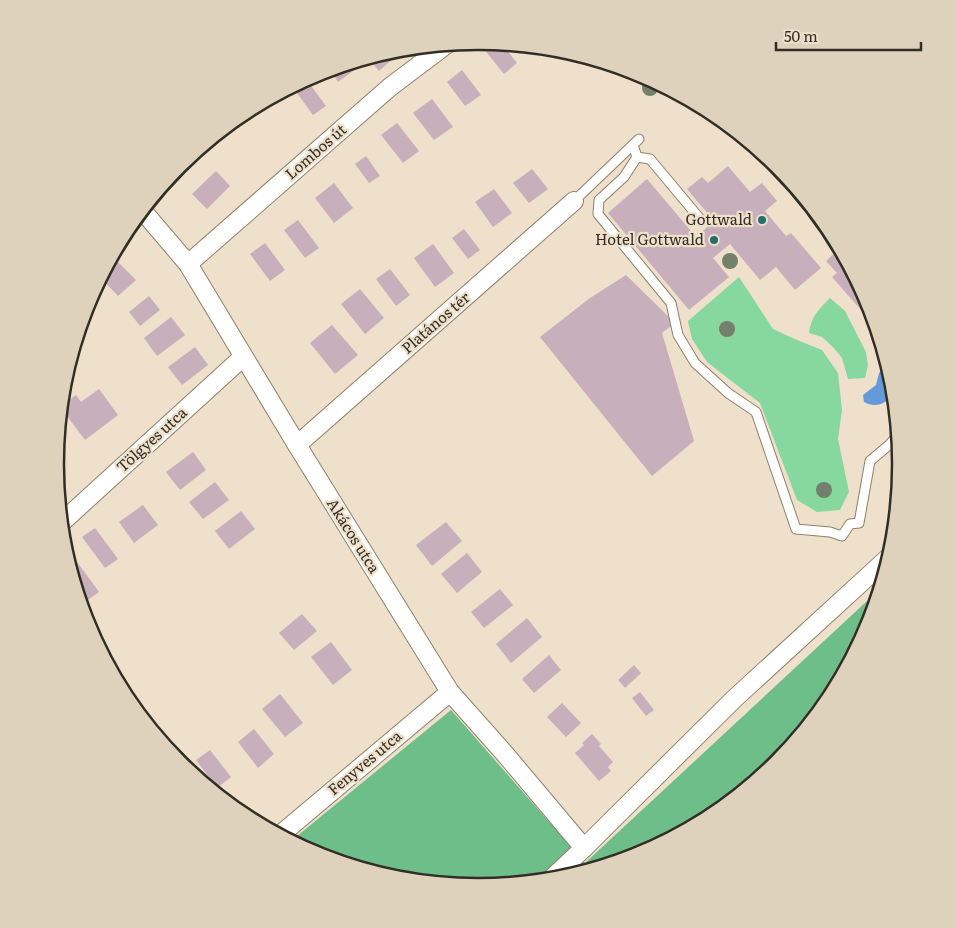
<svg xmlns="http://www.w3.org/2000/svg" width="956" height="928" viewBox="0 0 956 928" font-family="Literata,serif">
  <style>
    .green { fill: #86d7a0 }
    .forest { fill: #6dbe88 }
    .water { fill: #649ada }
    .building { fill: #c8afbc }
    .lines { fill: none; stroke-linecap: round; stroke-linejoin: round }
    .lane-casing { stroke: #8d816c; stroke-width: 11 }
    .street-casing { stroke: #8d816c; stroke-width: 20 }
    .lane { stroke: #fff; stroke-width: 9 }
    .street { stroke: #fff; stroke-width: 18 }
    .tree { fill: #73806b }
    .poi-dot { fill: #266f6b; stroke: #eee0ca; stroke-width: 2 }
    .labels { text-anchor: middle; stroke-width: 4.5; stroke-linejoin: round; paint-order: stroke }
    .street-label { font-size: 15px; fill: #332e25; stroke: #eee0ca }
    .poi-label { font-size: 15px; fill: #332e25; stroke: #eee0ca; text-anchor: end }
    .rim { fill: none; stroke: #332e25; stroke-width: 2.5 }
  </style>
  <rect width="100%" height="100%" fill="#eee0ca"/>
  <g class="green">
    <path d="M739,277L773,329L797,340L822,350L838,373L842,410L838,439L849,492L840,510L817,512L797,500L760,403L707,362L692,339L688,321Z"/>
    <path d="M830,298L845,311L866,352L868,365L865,378L848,379L842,358L833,347L822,337L809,333C811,317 818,310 830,298Z"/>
  </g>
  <path class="forest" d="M880,589L868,626L829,699L777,763L713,816L640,855L560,879L478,887L395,879L316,854L291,841L451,710L585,863Z"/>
  <path class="water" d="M888,367L893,382L894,400L891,396C884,406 873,407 864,402L863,395L876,385L879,373L885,368Z"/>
  <g class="building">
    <path d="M490,42L502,44L517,63L504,74L483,48Z"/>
    <path d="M396,49H402L403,50L379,71L368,58Z"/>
    <path d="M353,62L357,68L338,82L330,69Z"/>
    <path d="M462,70L481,95L465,106L447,82Z"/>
    <path d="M306,79L326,106L313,115L292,86Z"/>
    <path d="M274,96L276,99L260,112L255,106Z"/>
    <path d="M432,99L453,127L434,140L413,113Z"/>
    <path d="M397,123L419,151L403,163L381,135Z"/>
    <path d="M366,156L380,176L369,183L355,164Z"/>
    <path d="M728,166L750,192L762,183L777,201L765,211L786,236L791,233L821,268L795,290L776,267L760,280L730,244L713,258L729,277L689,310L608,213L647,179L696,237L714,221L687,189L702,177L708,183Z"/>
    <path d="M532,169L548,189L529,203L513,183Z"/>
    <path d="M216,171L230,186L207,209L192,194Z"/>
    <path d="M334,183L353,208L334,223L315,198Z"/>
    <path d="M494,189L512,213L493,227L475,202Z"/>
    <path d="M298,220L319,248L305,258L284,230Z"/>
    <path d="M464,229L480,250L468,259L452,238Z"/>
    <path d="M265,243L285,270L270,281L250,254Z"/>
    <path d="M433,244L454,273L435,287L414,258Z"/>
    <path d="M840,248L869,302L876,327L832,277L837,273L826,261Z"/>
    <path d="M112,256L136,280L118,296L101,278Z"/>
    <path d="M390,269L410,295L396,306L376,279Z"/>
    <path d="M626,275L675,323L662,333L694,441L652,476L540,337L590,298Z"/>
    <path d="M360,289L384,318L365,334L341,304Z"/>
    <path d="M149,296L160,310L140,326L129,312Z"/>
    <path d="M171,317L185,335L157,356L144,338Z"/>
    <path d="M332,325L358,355L335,374L310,343Z"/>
    <path d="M195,347L208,365L182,385L168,367Z"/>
    <path d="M99,389L118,415L85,440L61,408V406L76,395L81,402Z"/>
    <path d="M193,452L206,470L180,490L166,472Z"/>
    <path d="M56,459L62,467L56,471L55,464Z"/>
    <path d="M215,482L229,500L203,519L189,502Z"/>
    <path d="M143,505L158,525L134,543L119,522Z"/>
    <path d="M241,511L255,529L229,549L215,531Z"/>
    <path d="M446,522L462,541L432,566L416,545Z"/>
    <path d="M95,528L118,559L105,568L82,537Z"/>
    <path d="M69,551L99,592L81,605L66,553Z"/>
    <path d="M467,553L482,572L457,593L441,574Z"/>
    <path d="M500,589L513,605L484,628L471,612Z"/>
    <path d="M302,614L317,631L294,650L279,633Z"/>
    <path d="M527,618L542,637L511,663L496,644Z"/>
    <path d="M331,642L352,670L333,685L311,657Z"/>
    <path d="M549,655L561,670L534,693L522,679Z"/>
    <path d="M634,665L641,673L625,688L618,680Z"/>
    <path d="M640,692L654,710L646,716L632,698Z"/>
    <path d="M280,694L303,723L285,737L262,709Z"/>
    <path d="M562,703L581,723L566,737L547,717Z"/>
    <path d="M254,729L274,754L258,768L238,742Z"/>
    <path d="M592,734L601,744L599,746L613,762L608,767L611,771L599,781L575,753L584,745L582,743Z"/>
    <path d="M210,750L231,777L217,788L196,760Z"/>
  </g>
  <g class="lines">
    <defs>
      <g id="lane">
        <path d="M633,145L637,157L624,177L599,200L598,214L671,303L678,335L695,363L728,393L756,412L796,529L830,532L842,536L850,524L859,523L870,461L889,445L898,435"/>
        <path d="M637,157L650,159L701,220"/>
        <path d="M574,201L639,139"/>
      </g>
      <g id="street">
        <path d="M142,210L188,264L297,445L450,692L505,754L584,848"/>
        <path d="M188,264L390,87L447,44"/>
        <path d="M297,445L574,201"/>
        <path d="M61,523L243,357"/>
        <path d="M280,835L450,692"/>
        <path d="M550,880L584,848L734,699L889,557"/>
      </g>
    </defs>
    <use href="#lane" class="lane-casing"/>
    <use href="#street" class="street-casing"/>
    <use href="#lane" class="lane"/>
    <use href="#street" class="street"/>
  </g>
  <g class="tree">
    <circle cx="650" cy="88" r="8"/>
    <circle cx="730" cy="261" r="8"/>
    <circle cx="727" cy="329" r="8"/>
    <circle cx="824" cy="490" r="8"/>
  </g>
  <g class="poi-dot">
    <circle cx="762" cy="220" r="5"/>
    <circle cx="714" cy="240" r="5"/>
  </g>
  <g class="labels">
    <g class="street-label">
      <text transform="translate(316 152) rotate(-41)" y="5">Lombos út</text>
      <text transform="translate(436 323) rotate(-41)" y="5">Platános tér</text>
      <text transform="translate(152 440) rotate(-42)" y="5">Tölgyes utca</text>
      <text transform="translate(353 536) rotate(58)" y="5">Akácos utca</text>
      <text transform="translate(365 763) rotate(-40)" y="5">Fenyves utca</text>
    </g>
    <g class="poi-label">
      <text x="752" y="225">Gottwald</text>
      <text x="704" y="245">Hotel Gottwald</text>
    </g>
  </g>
  <path d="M0 0H956V928H0ZM64 464a414 414 0 1 1 828 0a414 414 0 1 1-828 0Z" fill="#dfd2bd" fill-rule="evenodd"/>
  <path class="rim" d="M64 464a414 414 0 1 1 828 0a414 414 0 1 1-828 0Z"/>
  <path d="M776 42v8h145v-8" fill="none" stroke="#332e25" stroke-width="2.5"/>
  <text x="784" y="42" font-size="15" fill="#332e25" stroke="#eee0ca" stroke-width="4" paint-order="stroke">50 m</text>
</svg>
